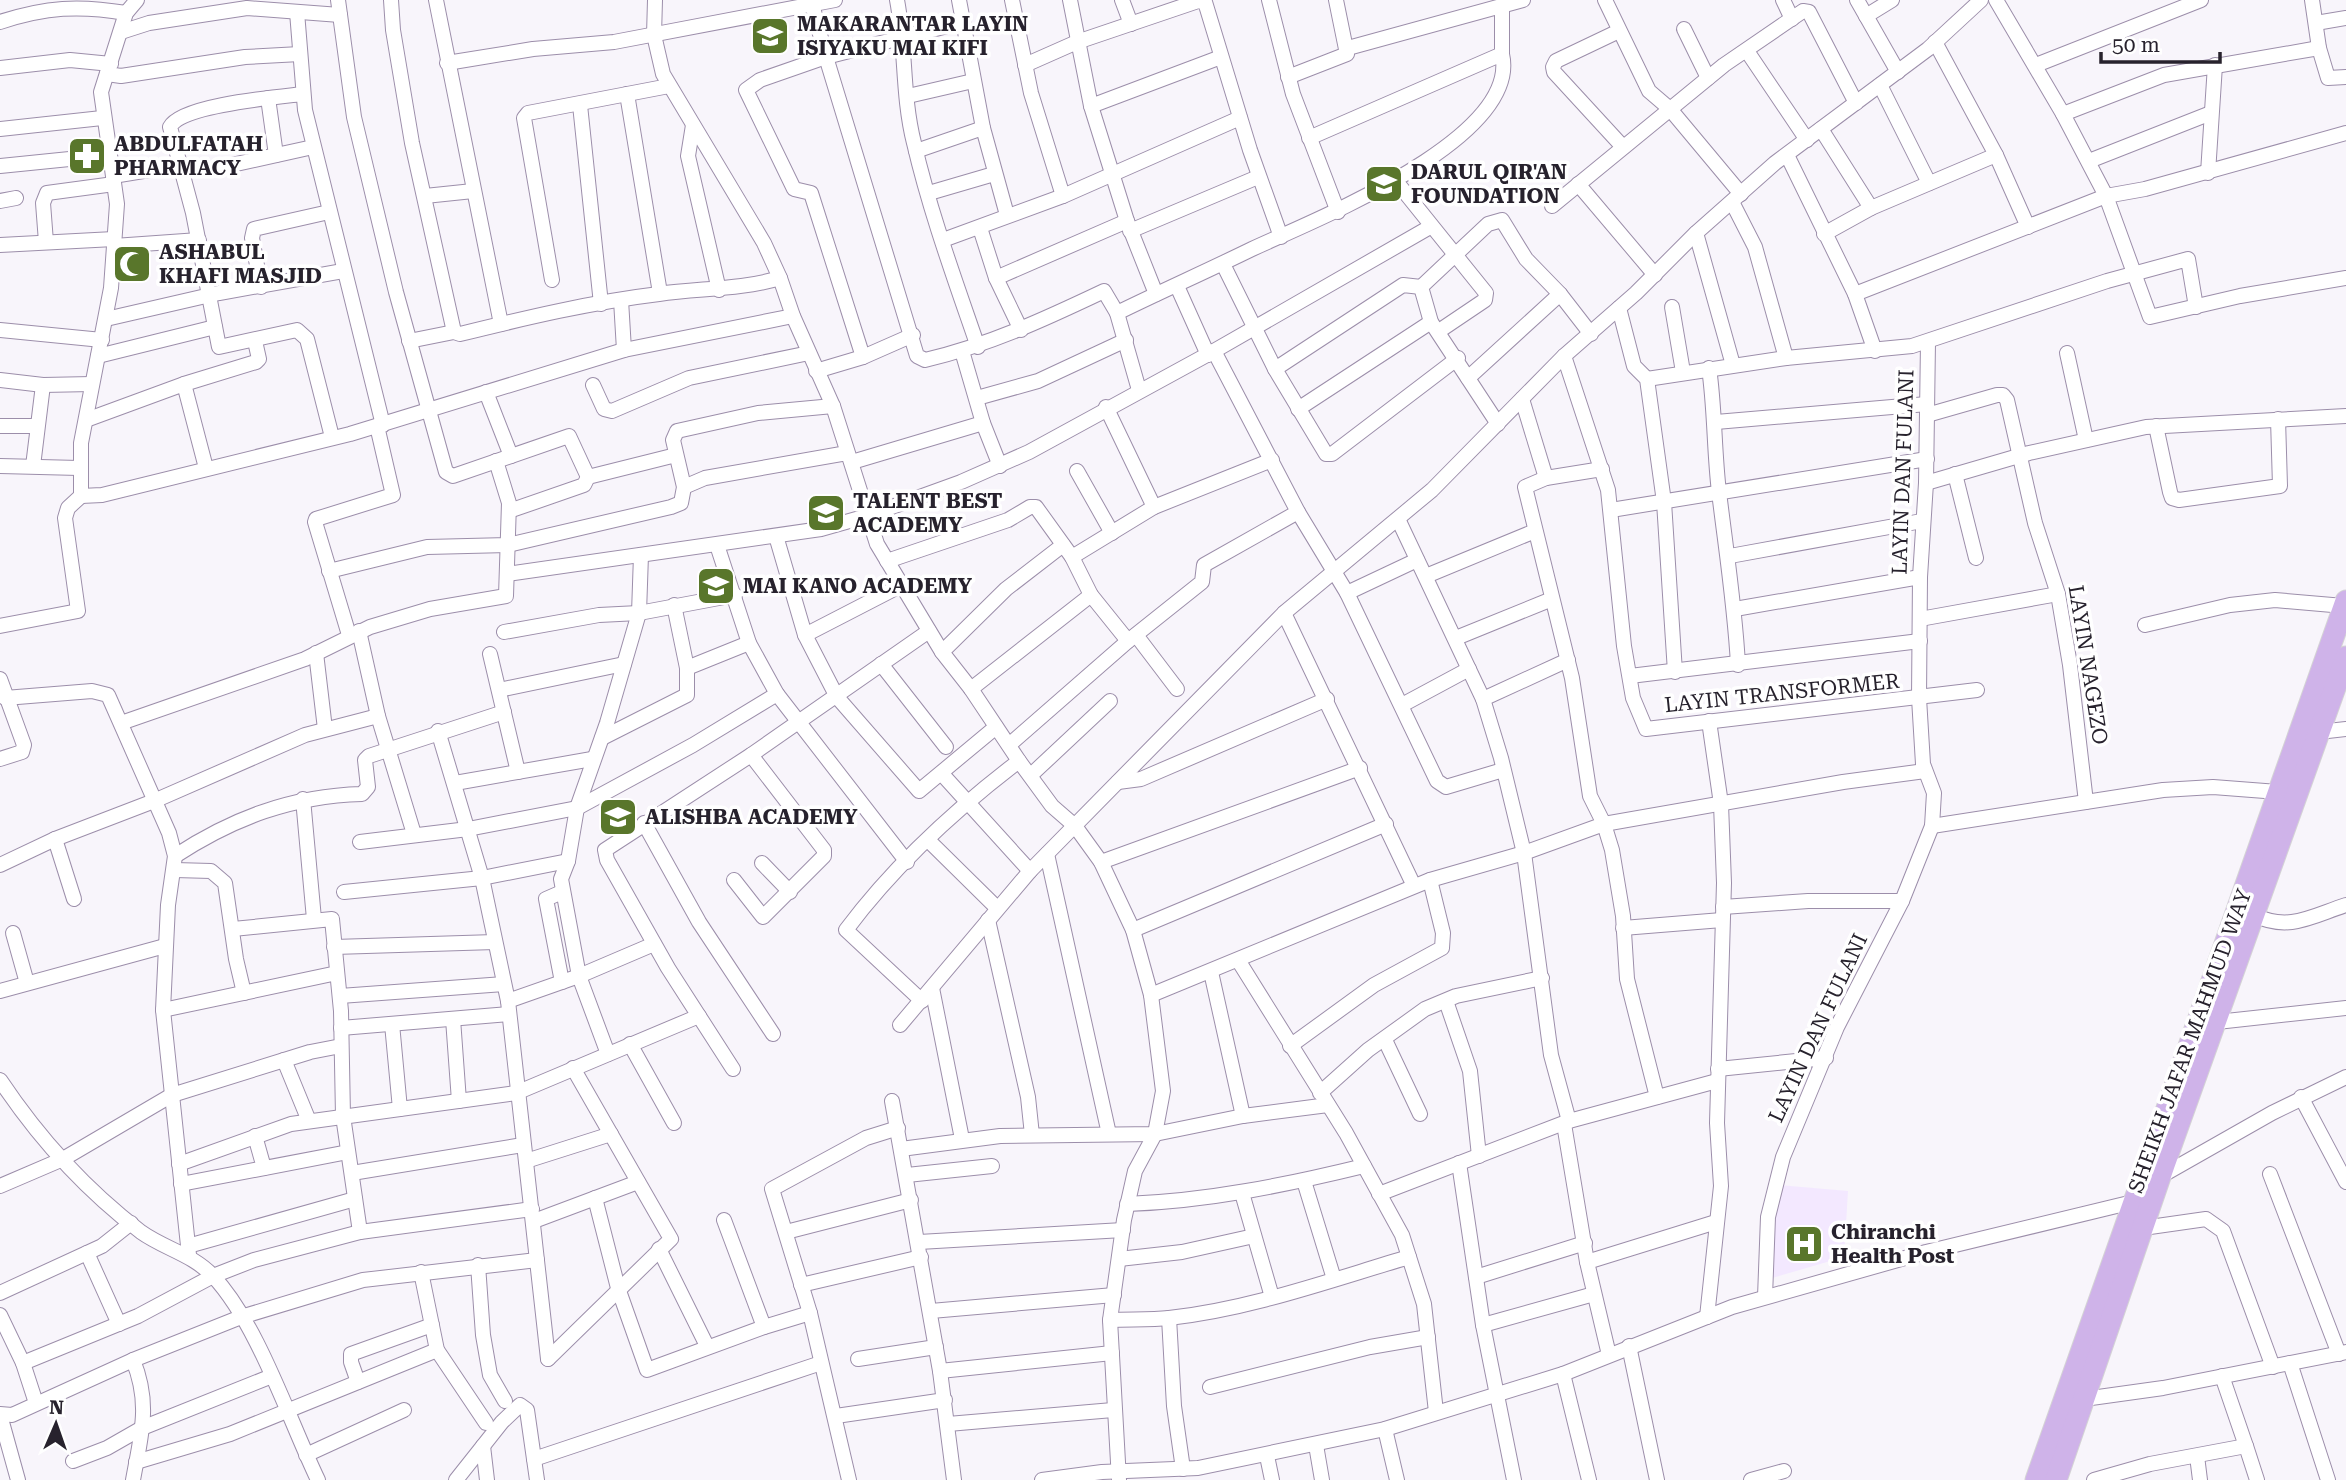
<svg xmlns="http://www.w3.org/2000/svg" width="2346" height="1480" viewBox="0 0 2346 1480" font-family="'Roboto Serif',serif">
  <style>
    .built { fill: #f3e8ff }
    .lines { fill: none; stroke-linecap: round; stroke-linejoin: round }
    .minor-casing { stroke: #9c8eaa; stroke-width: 16 }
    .primary-casing { stroke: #d4d3d5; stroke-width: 23 }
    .minor { stroke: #fff; stroke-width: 14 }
    .primary { stroke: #cfb3e9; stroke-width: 21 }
    .labels { text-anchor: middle; stroke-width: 7; stroke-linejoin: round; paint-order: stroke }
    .poi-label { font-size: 21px; font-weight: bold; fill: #27222d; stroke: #fff; text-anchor: start }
    .street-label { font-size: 21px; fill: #27222d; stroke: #fff }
  </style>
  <rect width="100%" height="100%" fill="#f8f5fb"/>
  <path class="built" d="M1779,1185L1848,1191L1844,1257L1762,1281Z"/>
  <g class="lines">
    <defs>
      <g id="minor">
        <path d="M338,0L354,117L396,292L446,472L453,476L569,436L588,477"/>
        <path d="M391,0L393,30L412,143L454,332"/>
        <path d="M436,0L501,324"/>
        <path d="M655,0L654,35L663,74L764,243L780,278L793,316L833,406L877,544L942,652L971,689L1019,761L1052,806L1075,826L1101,862L1133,930L1151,995L1163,1091L1155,1134L1135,1171L1124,1220L1110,1320L1119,1480"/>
        <path d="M897,0C906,47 902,96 914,143C930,212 955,280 978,347"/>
        <path d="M959,0L983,128L1007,215"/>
        <path d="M1012,0L1031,93L1063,196"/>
        <path d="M1070,0L1091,106L1127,221L1156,294"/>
        <path d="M1122,0L1131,24"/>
        <path d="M1269,0L1293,94L1338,212"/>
        <path d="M1605,0L1649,91L1670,109L1741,194"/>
        <path d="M1783,0L1792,19"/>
        <path d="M1857,0L1898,72"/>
        <path d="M1996,0L2063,114L2106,196L2150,317L2240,296L2346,278"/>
        <path d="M2312,0L2319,48L2328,78L2346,77"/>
        <path d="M812,4L826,57L760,80L746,90L794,189L811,193L863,357"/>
        <path d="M297,12L305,110L383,425"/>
        <path d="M1866,16L1892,0"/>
        <path d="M0,22C46,7 79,5 126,13"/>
        <path d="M963,22L826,57L917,356L925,360C989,345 1045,319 1104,291L1117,313L1139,390"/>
        <path d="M2316,23L2346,18"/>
        <path d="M1684,29L1708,78"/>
        <path d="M1619,31L1556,61L1553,67L1554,72L1623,147"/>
        <path d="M121,32L149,23L247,8L340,15"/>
        <path d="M1935,42L1996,155L2028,227"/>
        <path d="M1348,48L1523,0"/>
        <path d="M1747,51L1807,140"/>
        <path d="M447,63L533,49L614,42L835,0"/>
        <path d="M1025,65L1077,42L1198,1L1205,2L1250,150L1281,237"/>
        <path d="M2036,65L2201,0"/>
        <path d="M0,68L70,60L111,64"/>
        <path d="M107,74L121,76L245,57L300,54"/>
        <path d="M1288,77L1347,54L1336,0"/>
        <path d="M1880,85L1929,183"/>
        <path d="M303,94C278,97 181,105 170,127L193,213L219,347L297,330L307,339L332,437"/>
        <path d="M627,94L660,293"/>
        <path d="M908,96L973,81"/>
        <path d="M268,98L276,155"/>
        <path d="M580,105L601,304"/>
        <path d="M1091,106L1221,57"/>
        <path d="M2063,114L2164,75L2319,48"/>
        <path d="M693,125L688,156L719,290"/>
        <path d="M0,129L102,118"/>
        <path d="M1821,129L1871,208"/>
        <path d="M1309,138L1502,54V8"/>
        <path d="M916,151L983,128"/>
        <path d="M1787,155L1855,294L1875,351"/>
        <path d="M2089,161L2211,113"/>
        <path d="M0,166L109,155"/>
        <path d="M218,168L313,147"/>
        <path d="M2208,173L2215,65"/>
        <path d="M113,176L180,165"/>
        <path d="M1395,180L1486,293L1485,300L1439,331"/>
        <path d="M1578,184L1655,275"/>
        <path d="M929,193L994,174"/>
        <path d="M425,196L473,191"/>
        <path d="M0,201L16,198"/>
        <path d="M1732,202L1755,247L1786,358"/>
        <path d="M1552,206L1724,65L1803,11L1809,12L1856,103"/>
        <path d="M980,228L996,278L1021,330"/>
        <path d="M1130,231L1258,177"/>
        <path d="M1696,233L1733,365"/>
        <path d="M1824,234L1871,208L1996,155"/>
        <path d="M943,240L1063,196L1240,118"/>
        <path d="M46,242L43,203L47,193L114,184"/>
        <path d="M0,245L114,239"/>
        <path d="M114,246L199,240"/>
        <path d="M1223,264L1275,369L1326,454H1332L1458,358"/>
        <path d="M996,278L1127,221"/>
        <path d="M552,280L524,118L528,113L669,86"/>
        <path d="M1177,286L1208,355"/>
        <path d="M261,287L252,238L254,229L329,212"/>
        <path d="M1421,287L1488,224L1502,220L1526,259L1560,294L1591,334"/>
        <path d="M1421,287L1431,322L1498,424"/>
        <path d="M1855,294L2106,196L2145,189L2346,133"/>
        <path d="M621,300L624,350"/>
        <path d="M1672,307L1683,372"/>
        <path d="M1619,308L1634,366L1647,379L1664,502L1675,672"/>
        <path d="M1117,313C1162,291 1207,271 1252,249C1312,221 1522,139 1502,54"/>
        <path d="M106,319L219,293L343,271"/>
        <path d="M0,330L102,340"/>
        <path d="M409,341L454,332L460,334C525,318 592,302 659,294C700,288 740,290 780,278"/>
        <path d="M962,351L983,423L1000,466"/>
        <path d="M1214,351L1298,512L1347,593L1437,781L1446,787L1503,770"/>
        <path d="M2067,353L2086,440"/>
        <path d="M98,356L215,327"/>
        <path d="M1564,356L1608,490L1624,646L1633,698L1646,729L1977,690"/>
        <path d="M1709,368C1715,409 1714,451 1719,492C1726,550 1735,607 1738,665"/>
        <path d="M1275,369L1403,285L1421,287"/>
        <path d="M816,371L863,357L913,335"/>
        <path d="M1468,378L1560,294"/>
        <path d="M1647,379L1786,358L1912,346L2107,281L2188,259L2196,307"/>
        <path d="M0,380L43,385L92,384"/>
        <path d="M184,384L256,362L259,359L255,341"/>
        <path d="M593,385L604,409L612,411L689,378L809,353"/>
        <path d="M486,392L511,456"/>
        <path d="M977,398L1038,381L1126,340"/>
        <path d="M1522,399L1546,478"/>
        <path d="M1106,407L1154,507"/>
        <path d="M1298,409L1431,322"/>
        <path d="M1927,415L1997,395H2003L2007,400L2035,523L2058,594L2070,665L2086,802"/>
        <path d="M86,420L184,384L206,468"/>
        <path d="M1716,422L1927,404"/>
        <path d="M0,426H37"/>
        <path d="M2156,426L2170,492L2172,498L2179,500L2280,486L2278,419"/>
        <path d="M852,462L983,423"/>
        <path d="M0,466L79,468"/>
        <path d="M33,466L43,385"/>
        <path d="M1602,469L1546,478L1525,487L1572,678L1590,796L1604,824L1612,850L1623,916L1627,979L1657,1097"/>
        <path d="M1077,471L1112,533"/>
        <path d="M1955,474L1976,558"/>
        <path d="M1926,483L2029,453L2146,427L2346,416"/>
        <path d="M684,487L705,478L847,453"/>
        <path d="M81,496L102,495L350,434L624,350L793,316"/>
        <path d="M81,496V443L111,288L117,204L101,92L126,13L137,0"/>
        <path d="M1611,510L1927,459"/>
        <path d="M509,511L584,485L588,477L676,455"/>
        <path d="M1398,519L1483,699L1501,758L1524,853L1551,1055L1569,1121"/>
        <path d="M776,536L805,635L900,586"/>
        <path d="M717,545L749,643L777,694L907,862"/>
        <path d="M1730,556L1922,521"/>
        <path d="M1072,557L1154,507L1272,460"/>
        <path d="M887,561L1008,520L1030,507H1036L1072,557L1091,595L1128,641"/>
        <path d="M329,571L427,547L508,545L671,507L681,503L684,487L673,440L677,431L758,413L833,406"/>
        <path d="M507,574L821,529L867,516L961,482L1029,452L1214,351L1430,227"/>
        <path d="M1426,576L1535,531"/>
        <path d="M1347,593L1417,560"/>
        <path d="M1735,609L1920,577"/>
        <path d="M1284,613L1414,886"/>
        <path d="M1920,619L2058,594"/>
        <path d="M2145,625L2230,605L2275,600L2344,606"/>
        <path d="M0,626L78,611L65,518L68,508L81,496"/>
        <path d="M359,631L378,716L414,834"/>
        <path d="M504,632L599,615L639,613L735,595"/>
        <path d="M349,635L315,522L316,519L393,495L377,426"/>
        <path d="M805,635L837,697L919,791L996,727"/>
        <path d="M1136,635L1177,689"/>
        <path d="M1456,638L1552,599"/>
        <path d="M942,652L1006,589L1063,545"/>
        <path d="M316,653L325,729"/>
        <path d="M490,654L518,772"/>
        <path d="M881,664L946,747"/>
        <path d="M687,668L749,643"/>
        <path d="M1630,676L1920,641"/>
        <path d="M0,679L24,745L22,752L0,759"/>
        <path d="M971,689L1091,595"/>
        <path d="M499,690L624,664"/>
        <path d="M5,698L92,691L108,695L169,833L175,856L168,905L163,1010L189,1255"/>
        <path d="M1483,699L1568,660"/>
        <path d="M1402,705L1469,669"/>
        <path d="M121,723L305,659L370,627L430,609L506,596L509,503L496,461"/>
        <path d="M438,731L482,878L508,1001L548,1359"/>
        <path d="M2319,732L2346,729"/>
        <path d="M602,738L687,695V668L674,605"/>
        <path d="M1009,745L1128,641L1202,582L1204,565L1298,512"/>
        <path d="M942,774L1030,871"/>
        <path d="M1031,775L1110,701"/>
        <path d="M1118,782L1141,779L1327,699"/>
        <path d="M455,783L592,759"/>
        <path d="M303,799L314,919"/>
        <path d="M644,823L699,922L773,1034"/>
        <path d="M1932,826L2163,790L2213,787L2278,792"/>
        <path d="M55,839L74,899"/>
        <path d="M929,841L997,908"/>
        <path d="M360,842L468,829L577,808L693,745L777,694"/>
        <path d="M1047,854L1109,1134"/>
        <path d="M175,856C233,818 292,796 362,794L368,787L365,760L369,756L504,712"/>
        <path d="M1101,862L1360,768"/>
        <path d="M762,863L790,892"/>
        <path d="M0,865L55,839L154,801L305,735L378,716"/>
        <path d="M175,870L211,871L225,883L236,959L244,993"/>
        <path d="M734,880L763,917L824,856V850L751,755"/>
        <path d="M344,892L482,878L568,861"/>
        <path d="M1723,907L1808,901H1902"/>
        <path d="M2254,915C2289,932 2312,916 2346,905"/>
        <path d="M988,920L1028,1097L1032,1135"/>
        <path d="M1623,928L1722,920"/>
        <path d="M233,929L332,919L341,1011L343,1116L360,1232"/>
        <path d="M1133,930L1386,824"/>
        <path d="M13,933L27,983"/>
        <path d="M334,947L495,942"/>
        <path d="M1238,960L1346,1133L1402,1235L1424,1304L1436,1412"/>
        <path d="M1211,972L1243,1116"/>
        <path d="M562,982L546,899L562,892"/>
        <path d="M932,988L962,1139"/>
        <path d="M0,991L165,946"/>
        <path d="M1151,995L1430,880L1524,853L1604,824L1843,782L1925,771"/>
        <path d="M340,996L504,984"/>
        <path d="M508,1001L579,976L654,944"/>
        <path d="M922,1001L846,930C894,866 956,809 1019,761"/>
        <path d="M1446,1001L1470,1071L1479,1156"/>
        <path d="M163,1010L337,973"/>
        <path d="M453,1019L459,1101"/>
        <path d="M2217,1022L2346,1008"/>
        <path d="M392,1024L400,1109"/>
        <path d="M900,1025L1030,871L1284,613L1432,490L1564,356L1636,293L1696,233L1775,163L1928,49L1981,0"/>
        <path d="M341,1028L509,1014"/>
        <path d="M1385,1040L1420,1114"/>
        <path d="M630,1044L674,1123"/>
        <path d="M1290,1046L1374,985L1442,948L1443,933L1430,880"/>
        <path d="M608,1054L579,976L561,879L568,861L577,808L607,723L639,613L641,555"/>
        <path d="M284,1060L309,1121"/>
        <path d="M733,1069L668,968L607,860L605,850L751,755L929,631"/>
        <path d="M1718,1069L1826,1058"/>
        <path d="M0,1080C38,1137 86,1190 141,1232C165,1249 192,1254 213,1276C258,1324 289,1420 318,1480"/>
        <path d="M1320,1093L1368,1050L1425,1009L1456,996L1542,978"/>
        <path d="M2301,1097L2346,1182"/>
        <path d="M892,1101L940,1371L954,1480"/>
        <path d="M1564,1124L1587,1262L1609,1355"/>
        <path d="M255,1136L264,1168"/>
        <path d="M901,1149L1000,1136L1155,1134L1243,1116L1328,1105"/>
        <path d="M526,1161L611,1134"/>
        <path d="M1459,1163L1483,1325L1514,1480"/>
        <path d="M179,1164L291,1124L516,1093L699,1016"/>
        <path d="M352,1173L523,1145"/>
        <path d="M2270,1174L2339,1354"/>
        <path d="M907,1175L992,1166"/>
        <path d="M2161,1176L2272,1113L2346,1077"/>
        <path d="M1304,1181L1334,1279"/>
        <path d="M181,1184L348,1152"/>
        <path d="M0,1186L63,1159L172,1095L310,1052L341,1046"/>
        <path d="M1242,1193L1272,1297"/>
        <path d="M1379,1194L1569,1121L1717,1081"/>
        <path d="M595,1198L618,1288L647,1370L764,1327L810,1313"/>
        <path d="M1127,1204C1208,1201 1286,1185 1364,1166"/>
        <path d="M724,1220L764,1327"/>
        <path d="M534,1221L638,1182"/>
        <path d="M2143,1228L2206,1219L2223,1231L2273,1367"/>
        <path d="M786,1232L911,1200"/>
        <path d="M919,1242L1123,1230"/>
        <path d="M188,1246L355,1199"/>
        <path d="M659,1249L707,1346"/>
        <path d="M87,1253L119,1324"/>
        <path d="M1119,1259L1182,1252L1254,1236"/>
        <path d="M1587,1262L1716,1222"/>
        <path d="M478,1265L483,1335L490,1375L505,1401"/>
        <path d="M421,1272L437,1350L486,1423"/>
        <path d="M1476,1277L1585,1243"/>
        <path d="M801,1285L921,1257"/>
        <path d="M0,1293L102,1246L131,1223"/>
        <path d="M1765,1297L1768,1217L1783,1157L1837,1027L1902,901L1932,826L1934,793L1923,764L1919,698L1920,577L1926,483L1928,342"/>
        <path d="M931,1311L1114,1295"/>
        <path d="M0,1315L23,1363L36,1403"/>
        <path d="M1707,1317L1721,1186L1717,1123L1724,883L1721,804L1709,721"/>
        <path d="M1169,1318L1174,1406L1183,1469"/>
        <path d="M1110,1320C1130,1319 1150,1320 1169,1318C1251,1309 1331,1280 1409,1257"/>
        <path d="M1483,1325L1594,1294"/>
        <path d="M1629,1346L1657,1480"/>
        <path d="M548,1359L671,1239L573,1068"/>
        <path d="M858,1359L936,1347"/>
        <path d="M133,1360C151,1404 141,1435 133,1480"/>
        <path d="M23,1363L138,1316L213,1276L254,1260L360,1232L532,1209"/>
        <path d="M2290,1363L2328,1480"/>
        <path d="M940,1371L1112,1353"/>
        <path d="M1563,1374L1589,1480"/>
        <path d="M358,1382L351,1362V1354L432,1325"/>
        <path d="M1210,1387L1370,1347L1428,1337"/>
        <path d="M2084,1399L2163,1388L2346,1352"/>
        <path d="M0,1414L12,1415L133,1360L241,1317L363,1280L537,1260"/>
        <path d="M0,1415L18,1480"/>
        <path d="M836,1416L945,1400"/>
        <path d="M948,1424L1113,1410"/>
        <path d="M1385,1429L1397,1480"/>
        <path d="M1316,1445L1322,1480"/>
        <path d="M483,1446L487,1480"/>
        <path d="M2246,1446L2257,1480"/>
        <path d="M306,1455L404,1410"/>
        <path d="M1267,1456L1272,1480"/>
        <path d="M2197,1456L2200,1480"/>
        <path d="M534,1459L821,1363"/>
        <path d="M73,1461L107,1448L142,1428L272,1376"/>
        <path d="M136,1462L230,1434L437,1350"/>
        <path d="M456,1480L502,1422L520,1405L527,1410L537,1480"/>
        <path d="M849,1480L810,1313L772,1189L866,1138L898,1128"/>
        <path d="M1042,1480L1102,1472L1198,1468L1385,1429L1563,1374L1732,1307L1926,1252L2133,1202"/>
        <path d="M1751,1480L1784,1471"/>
        <path d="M2094,1480L2150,1464L2246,1446L2222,1376"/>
      </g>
      <g id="primary">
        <path d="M2036,1480L2346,601"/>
        <path d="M2056,1480L2164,1165L2346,657"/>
      </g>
    </defs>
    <use href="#minor" class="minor-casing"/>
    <use href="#primary" class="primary-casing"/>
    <use href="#minor" class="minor"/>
    <use href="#primary" class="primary"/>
  </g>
  <defs>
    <symbol id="school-square" viewBox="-11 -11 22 22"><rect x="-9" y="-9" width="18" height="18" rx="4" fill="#59762b" stroke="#fff"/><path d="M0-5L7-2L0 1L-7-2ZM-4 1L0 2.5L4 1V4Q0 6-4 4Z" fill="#fff"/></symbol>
    <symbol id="pharmacy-square" viewBox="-11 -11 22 22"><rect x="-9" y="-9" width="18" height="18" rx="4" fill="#59762b" stroke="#fff"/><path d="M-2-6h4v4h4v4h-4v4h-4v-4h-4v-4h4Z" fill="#fff"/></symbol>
    <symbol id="mosque-square" viewBox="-11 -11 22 22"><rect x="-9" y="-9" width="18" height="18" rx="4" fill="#59762b" stroke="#fff"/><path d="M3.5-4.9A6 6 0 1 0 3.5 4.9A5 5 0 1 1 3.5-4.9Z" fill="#fff"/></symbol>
    <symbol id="hospital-square" viewBox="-11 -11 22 22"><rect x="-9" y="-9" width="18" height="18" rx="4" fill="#59762b" stroke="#fff"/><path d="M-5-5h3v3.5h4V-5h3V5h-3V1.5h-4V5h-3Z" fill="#fff"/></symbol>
  </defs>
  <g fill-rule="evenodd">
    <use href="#school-square" x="748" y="14" width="44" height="44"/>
    <use href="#pharmacy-square" x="65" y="134" width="44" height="44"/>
    <use href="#school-square" x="1362" y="162" width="44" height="44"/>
    <use href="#mosque-square" x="110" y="242" width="44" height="44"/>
    <use href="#school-square" x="804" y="491" width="44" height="44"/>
    <use href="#school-square" x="694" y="564" width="44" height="44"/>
    <use href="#school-square" x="596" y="795" width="44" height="44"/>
    <use href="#hospital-square" x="1782" y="1222" width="44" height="44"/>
  </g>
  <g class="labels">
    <g class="poi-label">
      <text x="797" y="31">MAKARANTAR LAYIN<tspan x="797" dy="24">ISIYAKU MAI KIFI</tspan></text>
      <text x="114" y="151">ABDULFATAH<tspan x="114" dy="24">PHARMACY</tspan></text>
      <text x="1411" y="179">DARUL QIR'AN<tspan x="1411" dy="24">FOUNDATION</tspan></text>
      <text x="159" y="259">ASHABUL<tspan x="159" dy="24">KHAFI MASJID</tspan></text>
      <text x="853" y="508">TALENT BEST<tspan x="853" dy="24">ACADEMY</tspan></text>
      <text x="743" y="593">MAI KANO ACADEMY</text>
      <text x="645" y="824">ALISHBA ACADEMY</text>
      <text x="1831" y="1239">Chiranchi<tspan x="1831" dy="24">Health Post</tspan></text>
    </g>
    <g class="street-label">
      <text transform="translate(1903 472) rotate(-88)" y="7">LAYIN DAN FULANI</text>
      <text transform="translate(2088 665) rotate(81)" y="7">LAYIN NAGEZO</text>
      <text transform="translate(1782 693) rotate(-6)" y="7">LAYIN TRANSFORMER</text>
      <text transform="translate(1818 1028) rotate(-65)" y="7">LAYIN DAN FULANI</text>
      <text transform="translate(2190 1041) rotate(-70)" y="7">SHEIKH JAFAR MAHMUD WAY</text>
    </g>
  </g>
  <g transform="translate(56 1424) rotate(2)" stroke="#ffffff" stroke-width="5" paint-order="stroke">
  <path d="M0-5L12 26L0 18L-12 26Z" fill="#27222d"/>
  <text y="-10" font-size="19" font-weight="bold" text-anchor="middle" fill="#27222d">N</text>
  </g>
  <path d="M2101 52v10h119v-10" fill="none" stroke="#27222d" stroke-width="3.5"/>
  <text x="2112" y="52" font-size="21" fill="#27222d" stroke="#ffffff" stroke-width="5" paint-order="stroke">50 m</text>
</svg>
